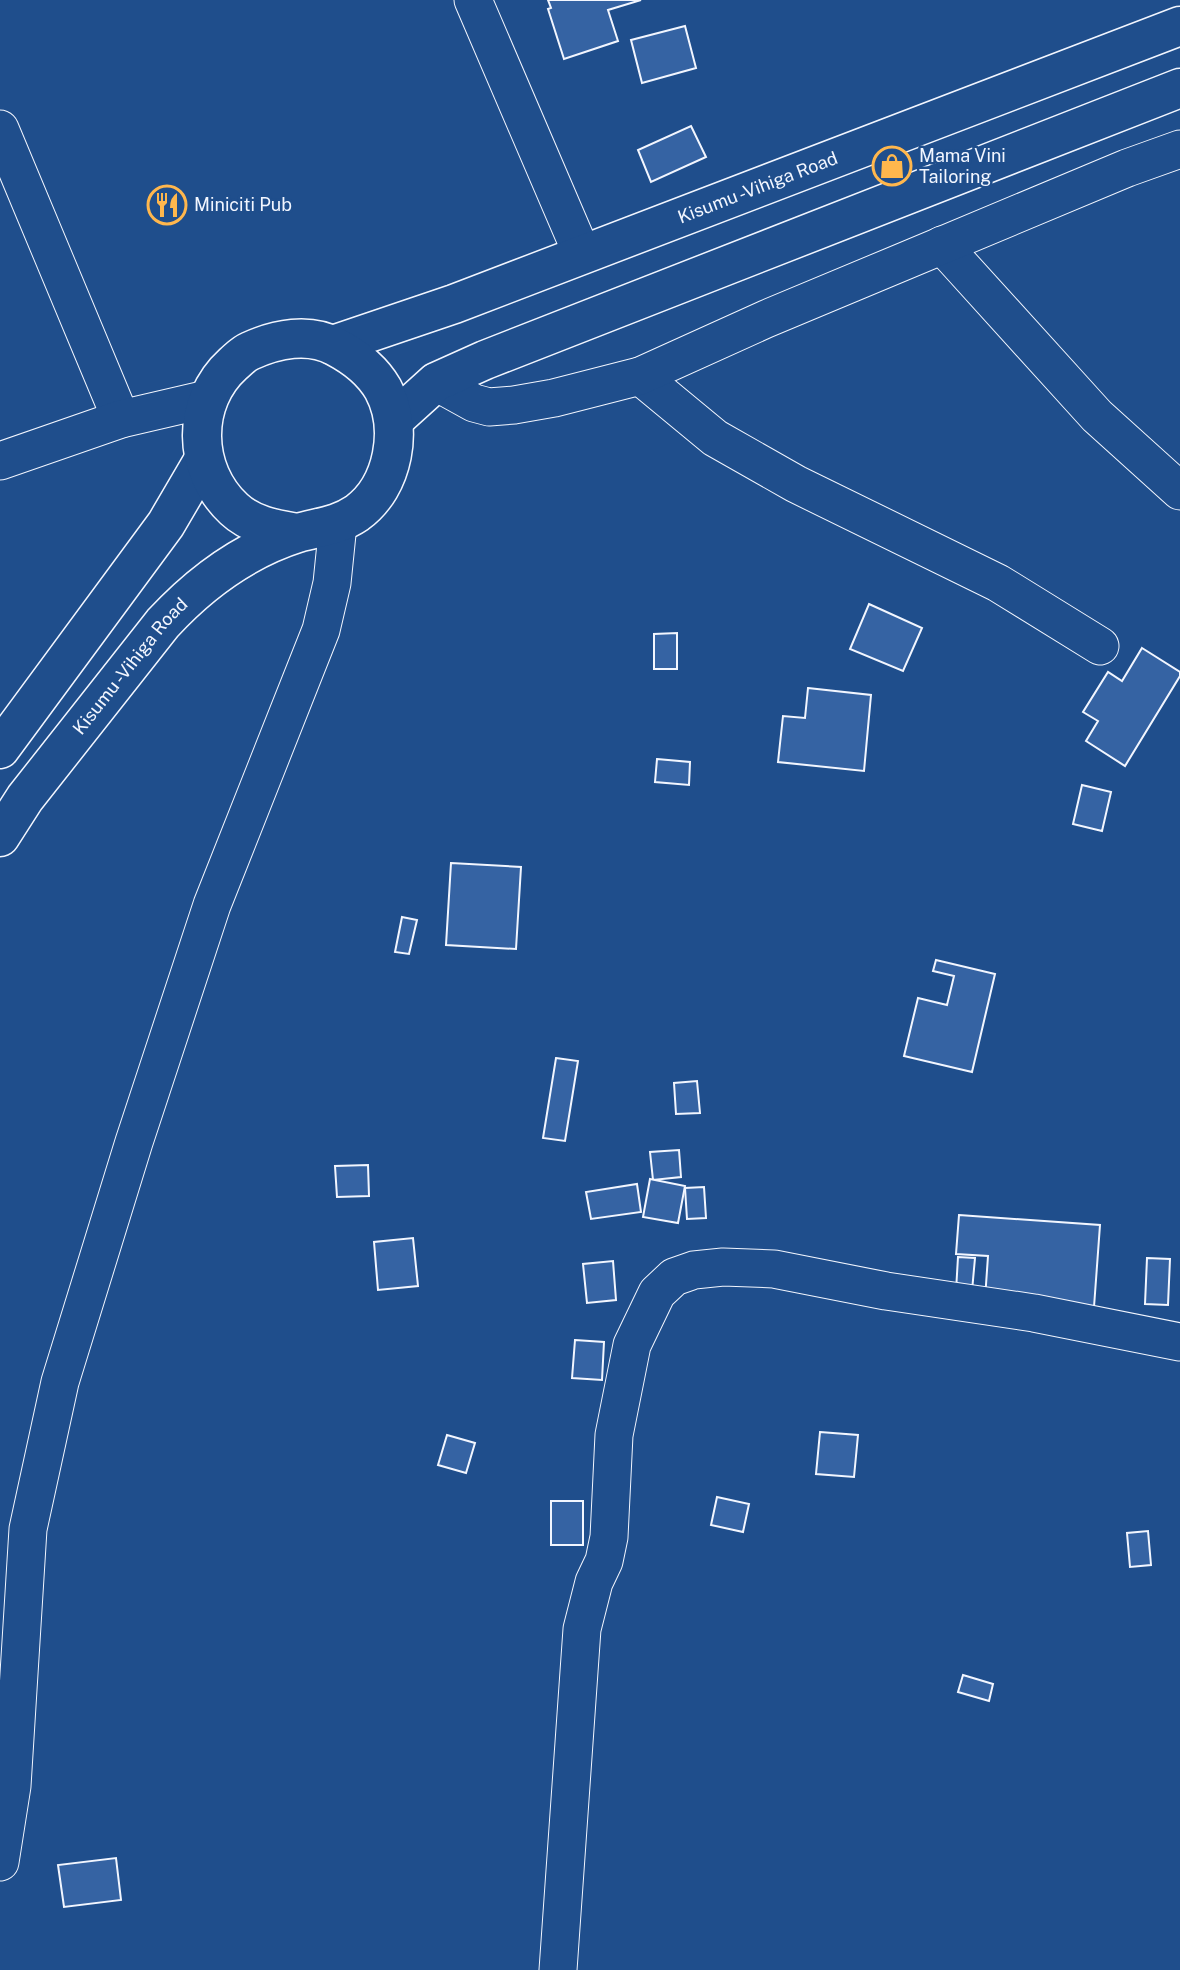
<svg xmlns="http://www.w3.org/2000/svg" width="1180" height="1970" viewBox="0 0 1180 1970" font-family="'Public Sans',sans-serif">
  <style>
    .building { fill: #3563a3; stroke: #f2f6ff; stroke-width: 2 }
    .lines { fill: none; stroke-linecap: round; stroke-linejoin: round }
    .minor-casing { stroke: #f2f6ff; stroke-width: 39 }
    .highway-casing { stroke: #f2f6ff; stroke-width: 41 }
    .minor { stroke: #1f4e8c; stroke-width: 37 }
    .highway { stroke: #1f4e8c; stroke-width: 38 }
    .labels { text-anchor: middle; stroke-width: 5; stroke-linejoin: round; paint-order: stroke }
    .poi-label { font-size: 18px; fill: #f2f6ff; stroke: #1f4e8c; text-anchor: start }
    .street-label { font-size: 18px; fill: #f2f6ff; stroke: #1f4e8c }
  </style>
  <rect width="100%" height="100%" fill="#1f4e8c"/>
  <g class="building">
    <path d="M548,0H641L608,10L618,41L564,59L548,9L551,8Z"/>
    <path d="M685,26L696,68L642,83L631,40Z"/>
    <path d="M691,126L706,157L651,182L638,150Z"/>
    <path d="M869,604L922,628L903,671L850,649Z"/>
    <path d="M677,633V669H654V634Z"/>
    <path d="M1142,648L1180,672V676L1125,766L1086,741L1098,721L1083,712L1108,672L1122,681Z"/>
    <path d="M808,688L871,695L864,771L778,762L783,716L805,718Z"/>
    <path d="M657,759L690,762L689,785L655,782Z"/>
    <path d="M1082,785L1111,792L1102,831L1073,824Z"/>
    <path d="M451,863L521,867L516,949L446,945Z"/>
    <path d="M402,917L417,920L409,954L395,952Z"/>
    <path d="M936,960L995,974L972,1072L904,1056L918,998L947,1005L954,976L933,971Z"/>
    <path d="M556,1058L578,1061L565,1141L543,1138Z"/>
    <path d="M697,1081L700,1113L676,1114L674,1083Z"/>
    <path d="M679,1150L681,1177L653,1180L650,1152Z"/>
    <path d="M368,1165L369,1196L337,1197L335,1166Z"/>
    <path d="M650,1179L685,1186L678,1223L643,1217Z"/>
    <path d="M637,1184L641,1212L591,1219L586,1192Z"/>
    <path d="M704,1187L706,1218L687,1219L685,1188Z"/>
    <path d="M959,1215L1100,1225L1094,1307L985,1299L988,1256L956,1254Z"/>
    <path d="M413,1238L418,1286L378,1290L374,1242Z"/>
    <path d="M958,1257L975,1258L972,1291H956Z"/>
    <path d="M1147,1258L1170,1259L1168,1305L1145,1304Z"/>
    <path d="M613,1261L616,1300L587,1303L583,1264Z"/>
    <path d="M575,1340L604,1342L602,1380L572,1378Z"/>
    <path d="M820,1432L858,1435L854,1477L816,1474Z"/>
    <path d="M447,1435L475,1443L466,1473L438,1465Z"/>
    <path d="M717,1497L749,1504L743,1532L711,1525Z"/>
    <rect x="551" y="1501" width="32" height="44"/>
    <path d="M1148,1531L1151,1565L1130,1567L1127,1533Z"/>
    <path d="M963,1675L993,1684L989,1701L958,1692Z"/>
    <path d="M116,1858L121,1900L64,1907L58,1865Z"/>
  </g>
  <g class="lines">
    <defs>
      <g id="minor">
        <path d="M473,0L582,254"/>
        <path d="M0,129L121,419"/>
        <path d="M942,245L1097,416L1180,491"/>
        <path d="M640,376L715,438L796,484L998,583L1100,646"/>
        <path d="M436,382L474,403L489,407L514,405L554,398L640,376L766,319L900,263L1127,168L1180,149"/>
        <path d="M0,461L121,419L207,399"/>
        <path d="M0,1862L12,1786L28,1529L60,1382L134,1142L212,905L321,630L332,583L338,524"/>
        <path d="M558,1970L582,1629L594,1582L604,1561L609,1537L614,1435L632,1345L657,1293L674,1277L694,1270L723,1267L774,1269L886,1291L1034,1313L1180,1342"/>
      </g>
      <g id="highway">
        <path id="s1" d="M333,345L454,304L1180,26"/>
        <path d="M394,420L436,382L485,360L1180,88"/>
        <path d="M0,749L166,524L204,459"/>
        <path id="s2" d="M0,837L25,798L163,623C200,583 244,550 298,533C319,527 338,526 357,513C394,486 404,428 383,389C372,370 355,357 336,347C309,332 276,339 250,351C243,354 239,359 233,364C191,402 192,470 234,509C251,525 274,529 297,533"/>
      </g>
    </defs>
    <use href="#minor" class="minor-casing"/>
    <use href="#highway" class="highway-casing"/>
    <use href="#minor" class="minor"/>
    <use href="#highway" class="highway"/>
  </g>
  <defs>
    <symbol id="shop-ring" viewBox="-11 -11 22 22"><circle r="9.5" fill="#1f4e8c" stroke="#ffb74d" stroke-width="1.5"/><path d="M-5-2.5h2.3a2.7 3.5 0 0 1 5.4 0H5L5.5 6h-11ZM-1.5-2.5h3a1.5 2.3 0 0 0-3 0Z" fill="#ffb74d"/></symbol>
    <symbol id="restaurant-ring" viewBox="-11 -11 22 22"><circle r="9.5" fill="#1f4e8c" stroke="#ffb74d" stroke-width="1.5"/><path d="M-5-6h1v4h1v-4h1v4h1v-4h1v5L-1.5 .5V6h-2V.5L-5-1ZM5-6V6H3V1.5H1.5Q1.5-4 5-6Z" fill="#ffb74d"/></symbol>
  </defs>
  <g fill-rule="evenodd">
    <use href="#shop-ring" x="870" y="144" width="44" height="44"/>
    <use href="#restaurant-ring" x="145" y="183" width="44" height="44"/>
  </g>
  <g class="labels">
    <g class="poi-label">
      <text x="919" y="162">Mama Vini<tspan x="919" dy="21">Tailoring</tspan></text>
      <text x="194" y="211">Miniciti Pub</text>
    </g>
    <g class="street-label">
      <text dy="6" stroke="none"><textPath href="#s1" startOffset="453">Kisumu -Vihiga Road</textPath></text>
      <text dy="6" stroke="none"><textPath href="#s2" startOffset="215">Kisumu -Vihiga Road</textPath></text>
    </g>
  </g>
</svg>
